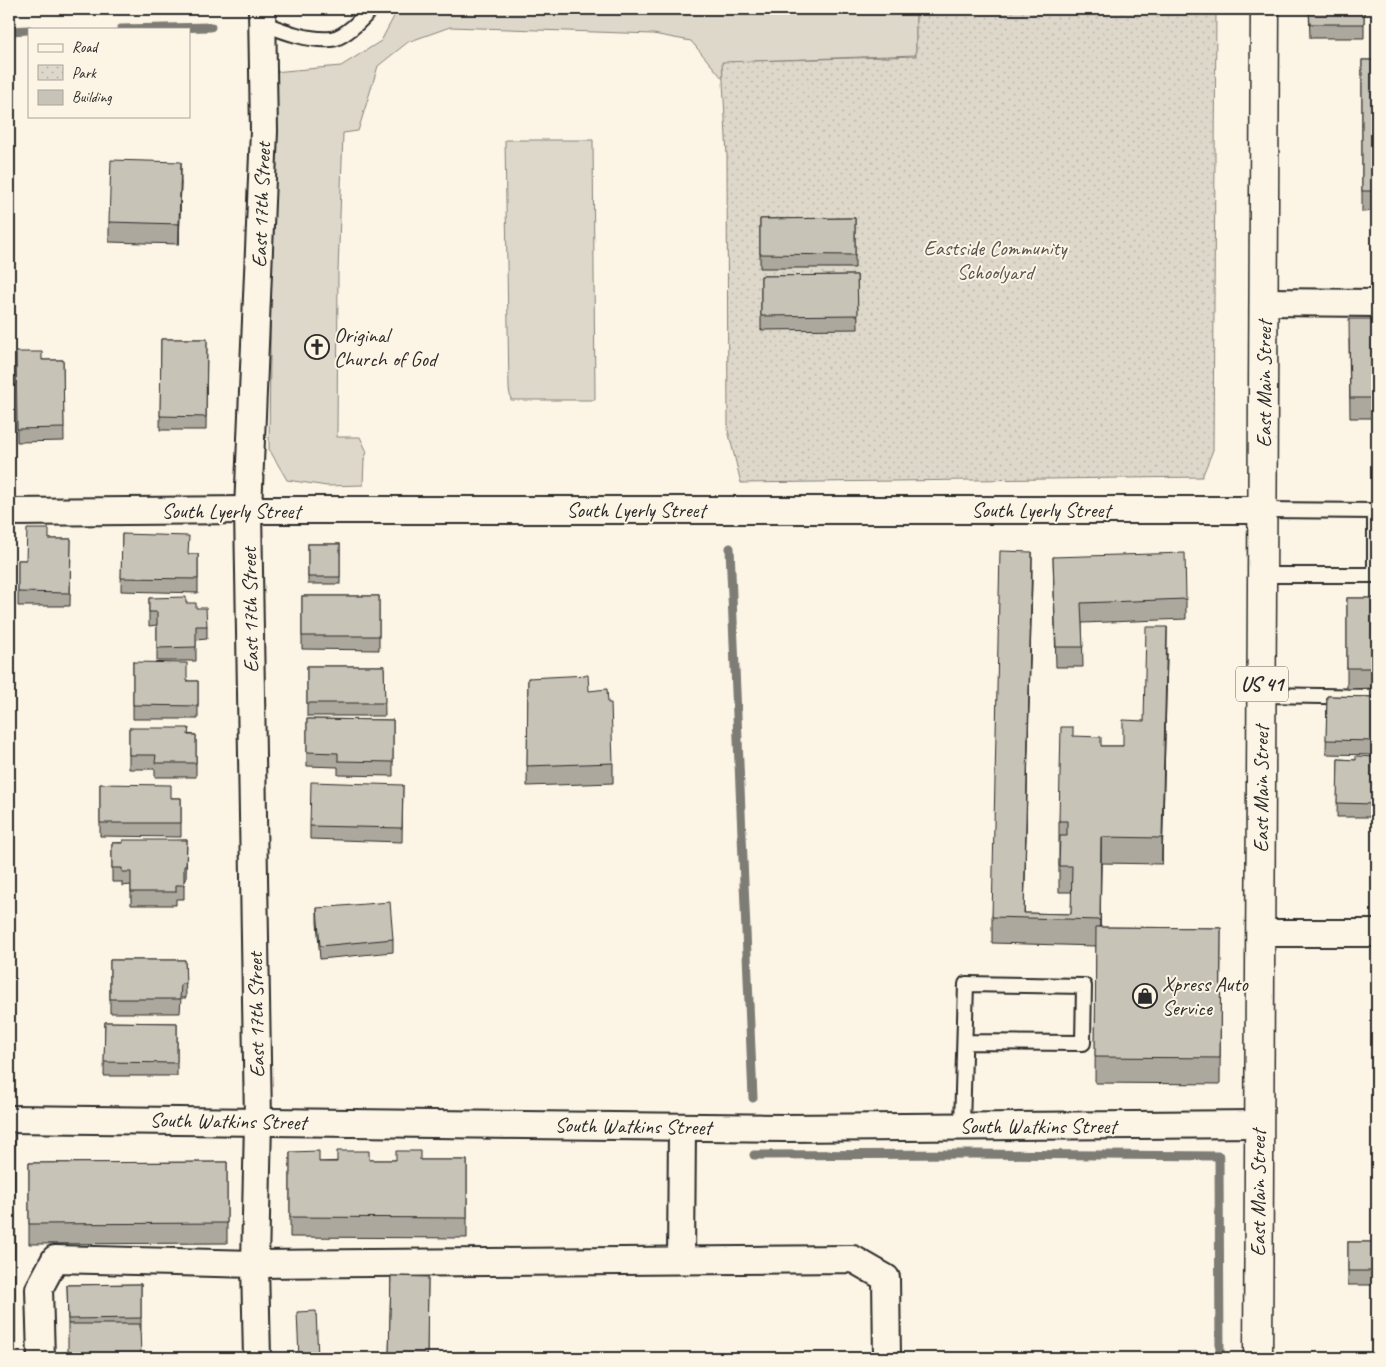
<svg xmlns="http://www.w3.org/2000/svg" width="1386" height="1367" viewBox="0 0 1386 1367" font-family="Caveat,sans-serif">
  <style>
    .grass { fill: #ded8ca; stroke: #84827a }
    .park { fill: url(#park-dots); stroke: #84827a }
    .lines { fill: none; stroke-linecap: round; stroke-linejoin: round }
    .stream { stroke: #7d7b74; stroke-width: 9 }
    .lane-casing { stroke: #2b2b2b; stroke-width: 18 }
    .street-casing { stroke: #2b2b2b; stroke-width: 30 }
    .primary-casing { stroke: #2b2b2b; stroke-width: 31 }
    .lane { stroke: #fcf5e5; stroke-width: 14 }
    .street { stroke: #fcf5e5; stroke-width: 26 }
    .primary { stroke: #fcf5e5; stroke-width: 28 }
    .wall { fill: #aca89d; stroke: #2b2b2b }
    .shaded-wall { fill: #8c8880; stroke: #2b2b2b }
    .building { fill: #c8c3b7; stroke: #2b2b2b }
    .labels { text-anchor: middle; stroke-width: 4; stroke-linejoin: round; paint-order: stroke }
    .shield { fill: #fcf5e5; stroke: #6a6863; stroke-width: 1 }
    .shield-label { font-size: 20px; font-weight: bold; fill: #2b2b2b }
    .street-label { font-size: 21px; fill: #2b2b2b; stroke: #fcf5e5 }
    .park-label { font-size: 21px; fill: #585653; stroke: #fcf5e5 }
    .poi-label { font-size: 21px; fill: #2b2b2b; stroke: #fcf5e5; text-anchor: start }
  </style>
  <defs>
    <pattern id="park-dots" width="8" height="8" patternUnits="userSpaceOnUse" patternTransform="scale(1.25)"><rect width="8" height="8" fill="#ded8ca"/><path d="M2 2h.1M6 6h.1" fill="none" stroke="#bfbaae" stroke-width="1.8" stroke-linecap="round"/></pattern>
  </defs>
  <rect width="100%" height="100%" fill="#fcf5e5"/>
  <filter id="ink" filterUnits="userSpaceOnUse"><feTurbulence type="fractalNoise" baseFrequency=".02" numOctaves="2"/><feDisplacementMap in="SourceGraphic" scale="10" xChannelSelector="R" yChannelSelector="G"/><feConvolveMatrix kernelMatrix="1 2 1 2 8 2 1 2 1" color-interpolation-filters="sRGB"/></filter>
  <g filter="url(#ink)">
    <g class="grass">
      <path d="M398,9H916V55L753,61L723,79L691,41L653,34L450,27L408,42L378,66L358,131L343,133L338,272L337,437H360L367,452L364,460L363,485L327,486L287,480L269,449L273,72L341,66L381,41Z"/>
      <path d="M505,140H593L595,400H511L509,389Z"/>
    </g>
    <path class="park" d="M916,9H1216L1213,450L1202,477L741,483L728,430L727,156L722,62L916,56Z"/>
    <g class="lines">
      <g class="stream">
        <path d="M121,29L211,27"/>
        <path d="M9,31L29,30"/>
        <path d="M730,548L753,1098"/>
        <path d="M754,1155L975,1154L1219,1156L1220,1358"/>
      </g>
      <defs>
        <g id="lane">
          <path d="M262,23C283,31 308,41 331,39C344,38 363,18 371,9"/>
          <path d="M1263,575H1375V511L1263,510"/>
          <path d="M1262,695L1377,697"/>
          <path d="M962,1126L966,984L1084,986L1083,1043L965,1042"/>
        </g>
        <g id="street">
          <path d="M1264,302L1377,303"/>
          <path d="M9,512L248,510H1263"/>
          <path d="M1261,933H1377"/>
          <path d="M9,1119L785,1128L1258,1124"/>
          <path d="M681,1260L682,1127"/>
          <path d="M41,1358L39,1289L55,1259L255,1264L853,1259L886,1278L887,1358"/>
          <path d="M257,1358L255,1264L258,1121L248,510L264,131L262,9"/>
        </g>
        <path id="primary" d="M1258,1358L1265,9"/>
      </defs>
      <use href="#lane" class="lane-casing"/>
      <use href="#street" class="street-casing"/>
      <use href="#primary" class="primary-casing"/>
      <use href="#lane" class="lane"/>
      <use href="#street" class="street"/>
      <use href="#primary" class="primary"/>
    </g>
    <g class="wall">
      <path d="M1309,9H1364V38H1310Z"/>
      <path d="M1362,60H1377V211L1362,212Z"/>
      <path d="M181,182L179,244L109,242V222Z"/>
      <path d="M855,218V268H760V219Z"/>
      <path d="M857,275L858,329L761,330V276Z"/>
      <path d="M1377,319V418H1350L1349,339Z"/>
      <path d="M161,339H207L206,430H160Z"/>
      <path d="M16,352L42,360H63L64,441L17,442Z"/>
      <path d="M122,534L189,554H198V593L121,591Z"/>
      <path d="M49,539H71L70,606H18V560H26Z"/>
      <rect x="308" y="544" width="32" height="40"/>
      <path d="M1053,557L1186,599V619L1082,623L1083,667H1056Z"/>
      <path d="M1032,578L1024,913L1071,914L1072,892H1059V821L1073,736L1101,746H1123L1144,721L1167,654L1162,864L1101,863L1100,927L1221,928L1220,1084L1095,1083L1096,946L992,943V917Z"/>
      <path d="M302,596H379V650L302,649Z"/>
      <path d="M149,598L186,603L196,608L207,626V639L196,640V661H157V625L149,626Z"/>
      <path d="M1347,598H1377V688L1347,689Z"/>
      <path d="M133,662L187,681H198V719H133Z"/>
      <path d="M307,666H384L385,716H307Z"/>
      <path d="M528,678L589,691L613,763V783L527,786Z"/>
      <path d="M1327,696L1377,697V755L1326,754Z"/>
      <path d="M307,719L393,720V776L338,775V767L307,766Z"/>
      <path d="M129,728L196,735V777H155V769H129Z"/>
      <path d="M1377,757V814H1374V817H1337L1338,759L1356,760Z"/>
      <path d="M100,784L171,798H181V837L100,836Z"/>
      <path d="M403,785L402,842L310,839V826Z"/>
      <path d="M187,840L186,880H184V899H176V905H131V885L122,886V882H112V843Z"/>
      <path d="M317,908L393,939V952L320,959L317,922Z"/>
      <path d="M110,960H185L186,998H181L180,1013H110Z"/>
      <path d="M105,1022L177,1023V1076H104Z"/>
      <path d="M290,1152L319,1162L369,1160H467V1238L290,1237Z"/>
      <path d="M227,1162V1243L29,1244V1163Z"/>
      <rect x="1348" y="1242" width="29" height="43"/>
      <path d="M391,1276L428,1277L427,1358H389Z"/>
      <path d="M141,1284V1332L68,1324L67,1285Z"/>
    </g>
    <g class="shaded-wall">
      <path d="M181,162V182L179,244V224Z"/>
      <path d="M1032,552V578L1024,918Z"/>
      <path d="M1167,627V654L1162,864V838Z"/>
      <path d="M1101,837V863L1100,946V920Z"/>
    </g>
    <g class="building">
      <path d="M1309,9H1364V24H1310Z"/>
      <rect x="1362" y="60" width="15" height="131"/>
      <path d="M111,160L181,162L179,224L109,222Z"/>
      <path d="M855,218V255L760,254V219Z"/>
      <path d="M857,275L858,315L761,316V276Z"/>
      <path d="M1349,319H1377V398H1350Z"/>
      <path d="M161,339H207L206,417L160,416Z"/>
      <path d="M16,352H42V360H63L64,428L17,429Z"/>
      <path d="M27,529H49V539H71L70,593L18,592V560H26Z"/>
      <path d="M122,534L189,536L188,554H198V579L121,578Z"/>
      <rect x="308" y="544" width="32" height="33"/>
      <path d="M1000,551L1032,552L1024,913L1071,914L1072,866H1059L1060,836H1067V821H1059L1061,727H1073V736L1101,737V746H1123V720L1144,721L1146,627H1167L1162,838L1101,837L1100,920L992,917Z"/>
      <path d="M1185,553L1186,599L1081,603L1083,647H1056L1053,557Z"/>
      <rect x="302" y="596" width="77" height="40"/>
      <path d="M186,597V603H196V608H206L207,626H196V647L157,648V612H149V598Z"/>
      <rect x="1347" y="598" width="30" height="70"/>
      <path d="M133,662L187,663V681H198V706L133,705Z"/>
      <path d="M307,666H384L385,703H307Z"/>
      <path d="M588,675L589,691L607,689L608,703H611L613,763L527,766L528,678Z"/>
      <path d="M1327,696L1377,697V741L1326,740Z"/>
      <path d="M307,719L393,720V762L338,761V753L307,752Z"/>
      <path d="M129,728H189L188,735H196V763H155L156,755H129Z"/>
      <path d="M1356,756L1377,757V801H1374V804L1337,803L1338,759L1356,760Z"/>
      <path d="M311,782L403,785L402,828L310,826Z"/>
      <path d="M100,784L171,785V798H181V823H100Z"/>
      <path d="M123,840H187L186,866H184V885H176V892H131V872H122V868H112V843H123Z"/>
      <path d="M390,902L393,939L320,946L317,908Z"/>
      <path d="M1096,927L1221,928L1220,1058L1095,1057Z"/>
      <path d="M110,960H185L186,984H181L180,999H110Z"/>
      <path d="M105,1022L177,1023V1063L104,1062Z"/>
      <rect x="9" y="1132" width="6" height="226"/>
      <path d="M319,1151V1162H337V1151H369V1160H396V1151H420V1160H467V1218L290,1217V1152Z"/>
      <path d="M227,1162V1223L29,1224V1163Z"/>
      <rect x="1348" y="1242" width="29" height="29"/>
      <path d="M391,1276L428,1277L427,1356L389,1355Z"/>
      <path d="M141,1284V1318L68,1319L67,1285Z"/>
      <path d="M316,1311L318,1358H299L297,1312Z"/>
      <path d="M68,1324H140L141,1358H68Z"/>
    </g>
  </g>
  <defs>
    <symbol id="church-ring" viewBox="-11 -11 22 22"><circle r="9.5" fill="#fcf5e5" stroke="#2b2b2b" stroke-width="1.5"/><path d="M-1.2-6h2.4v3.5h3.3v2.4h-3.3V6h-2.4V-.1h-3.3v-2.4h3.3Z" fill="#2b2b2b"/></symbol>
    <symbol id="shop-ring" viewBox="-11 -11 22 22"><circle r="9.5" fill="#fcf5e5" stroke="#2b2b2b" stroke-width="1.5"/><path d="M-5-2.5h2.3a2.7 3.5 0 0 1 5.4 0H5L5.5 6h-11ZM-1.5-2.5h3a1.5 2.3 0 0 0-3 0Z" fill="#2b2b2b"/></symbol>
  </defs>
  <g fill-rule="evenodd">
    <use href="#church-ring" x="303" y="333" width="28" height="28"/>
    <use href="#shop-ring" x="1131" y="982" width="28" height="28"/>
  </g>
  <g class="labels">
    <rect class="shield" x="1236" y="666.5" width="52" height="35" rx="4"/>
    <g class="shield-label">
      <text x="1262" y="691">US 41</text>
    </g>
    <g class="street-label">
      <text transform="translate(261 205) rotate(-88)" y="7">East 17th Street</text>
      <text transform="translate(1264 384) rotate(-90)" y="7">East Main Street</text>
      <text x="636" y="517">South Lyerly Street</text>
      <text x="1041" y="517">South Lyerly Street</text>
      <text x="231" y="518">South Lyerly Street</text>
      <text transform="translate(250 610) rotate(-91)" y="7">East 17th Street</text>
      <text transform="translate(1261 789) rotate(-90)" y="7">East Main Street</text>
      <text transform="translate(256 1015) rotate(-91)" y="7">East 17th Street</text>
      <text transform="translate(228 1121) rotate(1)" y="7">South Watkins Street</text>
      <text transform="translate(633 1126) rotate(1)" y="7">South Watkins Street</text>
      <text x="1038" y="1133">South Watkins Street</text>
      <text transform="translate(1258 1193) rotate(-90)" y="7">East Main Street</text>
    </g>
    <g class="park-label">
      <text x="995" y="255">Eastside Community<tspan x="995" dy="24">Schoolyard</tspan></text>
    </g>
    <g class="poi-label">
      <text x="334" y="342">Original<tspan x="334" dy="24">Church of God</tspan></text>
      <text x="1162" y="991">Xpress Auto<tspan x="1162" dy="24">Service</tspan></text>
    </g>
  </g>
  <rect width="1386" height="1367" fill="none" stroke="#fcf5e5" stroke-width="30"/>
  <rect x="15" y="15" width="1356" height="1337" fill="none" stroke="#2b2b2b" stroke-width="2" filter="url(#ink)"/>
  <rect x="28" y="28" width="162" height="90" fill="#fcf5e5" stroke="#a8a49b"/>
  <rect x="38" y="44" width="25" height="8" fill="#fcf5e5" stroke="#a8a49b"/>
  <text x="72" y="52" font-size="15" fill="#2b2b2b">Road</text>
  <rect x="38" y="65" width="25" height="15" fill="url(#park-dots)" stroke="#a8a49b"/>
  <text x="72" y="78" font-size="15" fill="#2b2b2b">Park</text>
  <rect x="38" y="90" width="25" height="15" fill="#c8c3b7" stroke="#a8a49b"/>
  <text x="72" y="102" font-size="15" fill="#2b2b2b">Building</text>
</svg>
